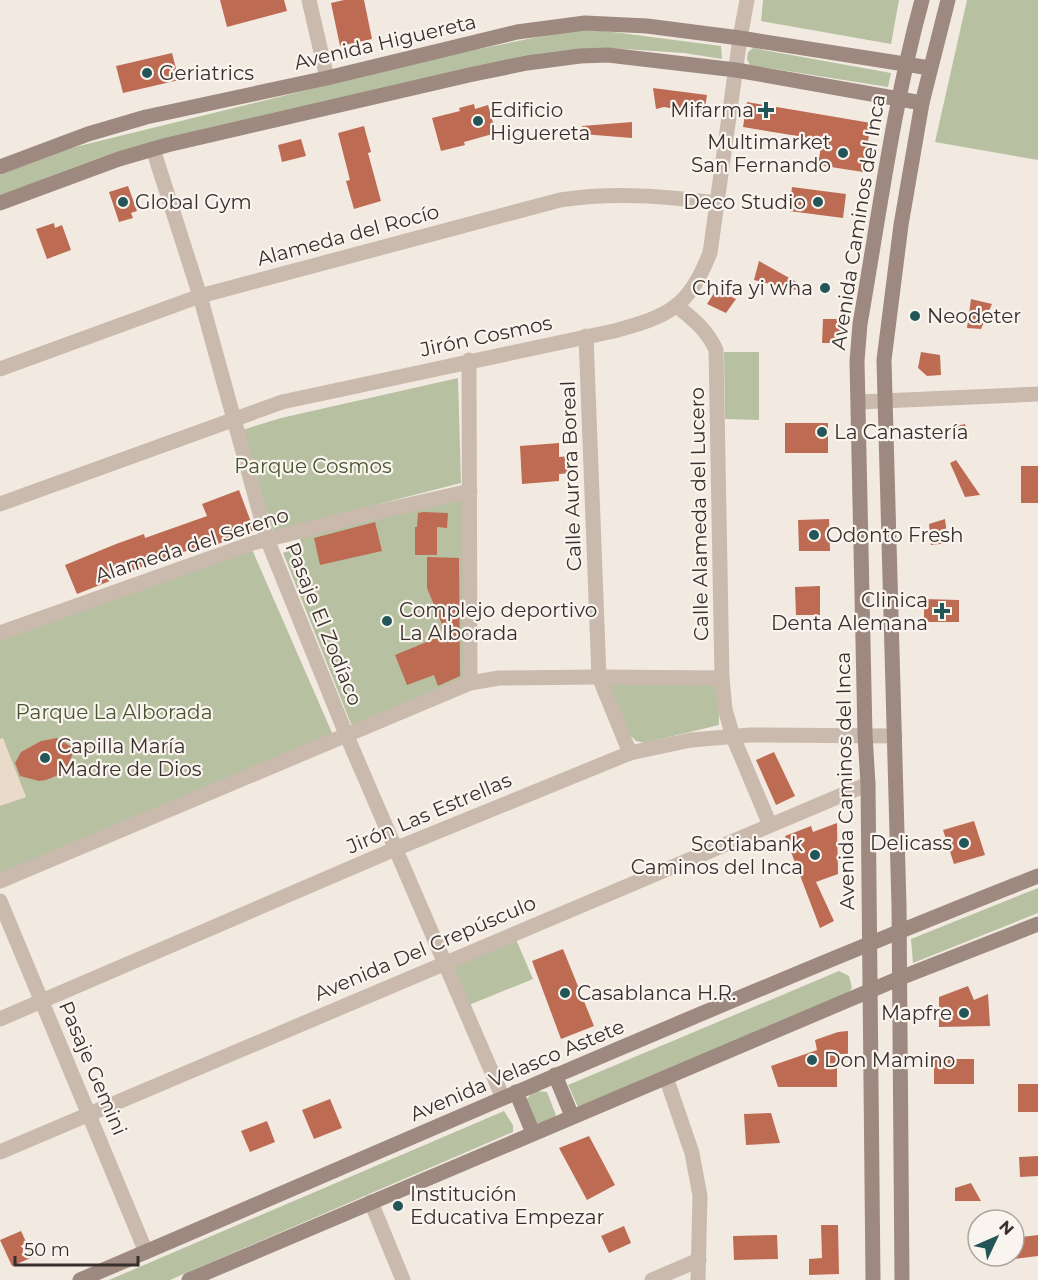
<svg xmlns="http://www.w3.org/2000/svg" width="1038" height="1280" viewBox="0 0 1038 1280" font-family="Montserrat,sans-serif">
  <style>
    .green { fill: #b7c1a2 }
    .plaza { fill: #e9daca }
    .building { fill: #be6b54 }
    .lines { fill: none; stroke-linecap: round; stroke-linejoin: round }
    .street { stroke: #cabaae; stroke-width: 15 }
    .secondary { stroke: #9d897f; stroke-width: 15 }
    .poi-dot { fill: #245558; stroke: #faf4ee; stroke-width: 2 }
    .labels { text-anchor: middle; stroke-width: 4.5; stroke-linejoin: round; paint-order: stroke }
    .street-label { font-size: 20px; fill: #392f2c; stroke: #faf4ee }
    .poi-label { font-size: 20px; fill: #392f2c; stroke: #faf4ee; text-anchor: start }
    .park-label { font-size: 20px; fill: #495631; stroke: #faf4ee }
  </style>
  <rect width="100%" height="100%" fill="#f2eae1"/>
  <g class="green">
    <path d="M763,0H899L891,44L761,21Z"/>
    <path d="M967,0H1038V160L935,142Z"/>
    <path d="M582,28L721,46L722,59L684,53L609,48L495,64L0,195V175L71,148L445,56Z"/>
    <path d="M753,48L891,73L888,87L750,65L747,59L748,52Z"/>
    <path d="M724,352H759V420L725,419Z"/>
    <path d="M458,378L461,483L273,531L242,430L281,418Z"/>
    <path d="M463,497L466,677L355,727L351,724L283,553L301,543L299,535Z"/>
    <path d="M251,547L333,735L0,875V640Z"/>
    <path d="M605,681H718L719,725L644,743L636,741L631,736Z"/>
    <path d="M1038,888V913L913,963L911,939Z"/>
    <path d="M515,937L533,979L469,1005L451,964Z"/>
    <path d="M839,971L849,976L852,988L846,995L578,1107L568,1085Z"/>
    <path d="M537,1091L547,1092L556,1115C552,1121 542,1125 534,1123L525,1101L532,1093Z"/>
    <path d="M504,1111L513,1125V1132L170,1280H109Z"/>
  </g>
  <path class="plaza" d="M3,738L26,797L0,806V739Z"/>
  <g class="building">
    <path d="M220,0H284L287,11L227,27Z"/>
    <path d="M344,0H364L372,39L340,46L331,3Z"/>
    <path d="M172,53L179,80L123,93L116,66Z"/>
    <path d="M653,88L707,95L704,114L664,107L656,109Z"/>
    <path d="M747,102L871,123L863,172L818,165L822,140L743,127Z"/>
    <path d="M474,104L475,109L488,105L496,133L464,142L465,145L441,151L432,118L460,111L459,108Z"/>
    <path d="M632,122V138L582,134V126Z"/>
    <path d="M364,126L371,152L368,153L381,201L354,209L346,181L350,180L338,133Z"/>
    <path d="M301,139L306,156L282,162L278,145Z"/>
    <path d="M128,186L137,211L131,213L133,218L119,222L109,192Z"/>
    <path d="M792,187L846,194L843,218L789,211Z"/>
    <path d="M54,223L55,228L62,225L71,250L47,259L36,229Z"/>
    <path d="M759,261L811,290L809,293L754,280Z"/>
    <path d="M716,290L736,299L726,313L707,304Z"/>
    <path d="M971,299L992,304L981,329L967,328Z"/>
    <path d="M823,319H844L843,343H822Z"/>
    <path d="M921,352L940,355L941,375L927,376L918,368Z"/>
    <rect x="785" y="423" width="43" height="30"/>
    <path d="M965,424L968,438L955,440L951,427Z"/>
    <path d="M559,443V457L570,456L571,473L559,474V481L522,484L520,446Z"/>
    <path d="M956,460L980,495L965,497L950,463Z"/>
    <rect x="1021" y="466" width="17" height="37"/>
    <path d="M239,490L254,530L218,544L217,540L114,577L115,579L77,594L65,565L116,544L144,534L145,538L207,516L202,504Z"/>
    <path d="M423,512L448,513L447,528L437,527V555H415V527H417L418,513Z"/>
    <path d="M829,519L830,551H799L798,520Z"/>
    <path d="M945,519L948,543L931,545L929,524Z"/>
    <path d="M375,522L382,551L320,565L314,538Z"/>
    <path d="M427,557L459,558L460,676L438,686L434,675L407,685L395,655L446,634L427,588Z"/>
    <path d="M820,586V615H796L795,587Z"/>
    <path d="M924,599L959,600V622H924Z"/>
    <path d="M57,738L75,749L68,765L56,776L46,780L39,781L20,776L15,763L21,752L41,741Z"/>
    <path d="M774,752L795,796L776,805L756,760Z"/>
    <path d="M974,821L985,855L954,864L943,830Z"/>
    <path d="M837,823L838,874L816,882L834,921L820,928L785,836L811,826L813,832Z"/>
    <path d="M563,949L594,1026L561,1039L532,961Z"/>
    <path d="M968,986L974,1000L988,994L990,1026L939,1027V997Z"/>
    <path d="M848,1031V1054H837V1087H778L771,1066L817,1050L815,1040L838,1032Z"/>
    <rect x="934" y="1059" width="40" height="25"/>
    <rect x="1018" y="1084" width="20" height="28"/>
    <path d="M330,1099L342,1128L314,1139L302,1110Z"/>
    <path d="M771,1113L780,1143L746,1145L744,1114Z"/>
    <path d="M267,1121L275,1142L250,1152L241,1131Z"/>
    <path d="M589,1136L615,1185L587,1200L559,1148Z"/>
    <path d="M1038,1156V1176L1020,1177L1019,1157Z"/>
    <path d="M971,1183L981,1201H955V1188Z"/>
    <path d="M821,1225H838L839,1274L809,1275V1259L822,1258Z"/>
    <path d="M624,1226L631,1243L609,1253L601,1236Z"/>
    <path d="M21,1231L33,1257L12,1266L0,1240Z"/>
    <path d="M777,1235L778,1259L734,1260L733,1236Z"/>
    <path d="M1038,1235V1256L1014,1259V1238Z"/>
  </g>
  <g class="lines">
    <g class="street">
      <path d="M309,0L327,78"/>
      <path d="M153,149L200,296L267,539L346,734L503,1098"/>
      <path d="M677,306C693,319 707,330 716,350L722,678L725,709L733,737L770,825"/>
      <path d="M586,336L599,677L630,753"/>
      <path d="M469,360L470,683"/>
      <path d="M0,369L200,296L560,200C615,192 663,196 717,203"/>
      <path d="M859,402L1038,394"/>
      <path d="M0,504L282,402L614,331C669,316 688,308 710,253L740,38L747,0"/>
      <path d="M0,633L253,543L368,514L470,491"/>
      <path d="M0,881L470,683L499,678L599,677L722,678"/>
      <path d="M0,901L146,1252"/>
      <path d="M0,1019L395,849L630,753L691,740L750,735L895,736"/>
      <path d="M666,1077L692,1153L700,1196L698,1280"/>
      <path d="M0,1152L868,784"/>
      <path d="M371,1202L403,1280"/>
      <path d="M652,1280L699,1260"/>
    </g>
    <g class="secondary">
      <path d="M0,167L88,134L146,117L327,78L517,32L585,23L647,26L740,38L930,68"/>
      <path d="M0,203L119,159L167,145L469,75L527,63L580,56L608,55L736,70L922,103"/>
      <path d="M555,1075L572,1116"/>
      <path d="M516,1092L533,1133"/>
      <path d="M80,1280C399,1144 716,1003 1038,876"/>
      <path d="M189,1280L900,978L1038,924"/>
      <path d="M873,1280L868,784L865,735L857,361L860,324C879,216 893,106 922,0"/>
      <path d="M902,1280L899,906L884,360L901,225L922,103L948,0"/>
    </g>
  </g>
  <g class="poi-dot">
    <circle cx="147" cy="73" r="6"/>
    <path d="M763 101h6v6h6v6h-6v6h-6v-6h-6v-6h6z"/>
    <circle cx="478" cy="121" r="6"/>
    <circle cx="843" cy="153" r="6"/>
    <circle cx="123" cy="202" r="6"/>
    <circle cx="818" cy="202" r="6"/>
    <circle cx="825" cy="288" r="6"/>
    <circle cx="915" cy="316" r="6"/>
    <circle cx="822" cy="432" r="6"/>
    <circle cx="814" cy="535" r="6"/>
    <path d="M939 602h6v6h6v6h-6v6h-6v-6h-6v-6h6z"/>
    <circle cx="387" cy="621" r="6"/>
    <circle cx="45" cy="758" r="6"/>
    <circle cx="964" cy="843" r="6"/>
    <circle cx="815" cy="855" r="6"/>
    <circle cx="565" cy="993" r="6"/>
    <circle cx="964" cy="1013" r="6"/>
    <circle cx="812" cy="1060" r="6"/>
    <circle cx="398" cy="1206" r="6"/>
  </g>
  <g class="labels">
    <g class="street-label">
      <text transform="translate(385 42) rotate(-13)" y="7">Avenida Higuereta</text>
      <text transform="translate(858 222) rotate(-81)" y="7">Avenida Caminos del Inca</text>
      <text transform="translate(348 235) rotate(-15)" y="7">Alameda del Rocío</text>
      <text transform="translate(486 336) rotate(-12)" y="7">Jirón Cosmos</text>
      <text transform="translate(571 476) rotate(-92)" y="7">Calle Aurora Boreal</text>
      <text transform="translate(699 514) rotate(-91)" y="7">Calle Alameda del Lucero</text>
      <text transform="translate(192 545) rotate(-18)" y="7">Alameda del Sereno</text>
      <text transform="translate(324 624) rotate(68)" y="7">Pasaje El Zodíaco</text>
      <text transform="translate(845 781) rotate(-91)" y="7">Avenida Caminos del Inca</text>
      <text transform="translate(429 813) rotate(-23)" y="7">Jirón Las Estrellas</text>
      <text transform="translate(425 948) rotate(-23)" y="7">Avenida Del Crepúsculo</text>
      <text transform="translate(93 1068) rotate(67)" y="7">Pasaje Gemini</text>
      <text transform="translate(517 1070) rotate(-23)" y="7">Avenida Velasco Astete</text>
    </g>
    <g class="poi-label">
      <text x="159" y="80">Geriatrics</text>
      <text x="490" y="117">Edificio<tspan x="490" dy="23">Higuereta</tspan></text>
      <text x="754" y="117" text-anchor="end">Mifarma</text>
      <text x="831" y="149" text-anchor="end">Multimarket<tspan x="831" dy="23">San Fernando</tspan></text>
      <text x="135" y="209">Global Gym</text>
      <text x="806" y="209" text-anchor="end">Deco Studio</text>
      <text x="813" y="295" text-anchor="end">Chifa yi wha</text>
      <text x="927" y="323">Neodeter</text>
      <text x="834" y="439">La Canastería</text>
      <text x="826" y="542">Odonto Fresh</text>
      <text x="928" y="607" text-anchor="end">Clinica<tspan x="928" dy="23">Denta Alemana</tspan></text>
      <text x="399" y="617">Complejo deportivo<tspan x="399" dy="23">La Alborada</tspan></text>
      <text x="57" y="753">Capilla María<tspan x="57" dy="23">Madre de Dios</tspan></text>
      <text x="952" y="850" text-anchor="end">Delicass</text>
      <text x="803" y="851" text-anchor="end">Scotiabank<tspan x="803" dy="23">Caminos del Inca</tspan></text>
      <text x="577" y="1000">Casablanca H.R.</text>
      <text x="952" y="1020" text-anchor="end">Mapfre</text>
      <text x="824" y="1067">Don Mamino</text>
      <text x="410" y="1201">Institución<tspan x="410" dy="23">Educativa Empezar</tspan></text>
    </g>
    <g class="park-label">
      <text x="313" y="473">Parque Cosmos</text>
      <text x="114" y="719">Parque La Alborada</text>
    </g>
  </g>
  <g transform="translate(996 1238) rotate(46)"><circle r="28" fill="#faf4ee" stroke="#ada5a0" stroke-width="1.5"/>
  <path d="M0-4.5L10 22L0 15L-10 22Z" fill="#245558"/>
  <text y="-9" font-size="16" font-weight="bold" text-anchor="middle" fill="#392f2c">N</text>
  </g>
  <path d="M15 1256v9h123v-9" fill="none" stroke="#392f2c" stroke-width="3"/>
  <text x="24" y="1256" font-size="18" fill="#392f2c" stroke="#faf4ee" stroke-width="4.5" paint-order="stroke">50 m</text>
</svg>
